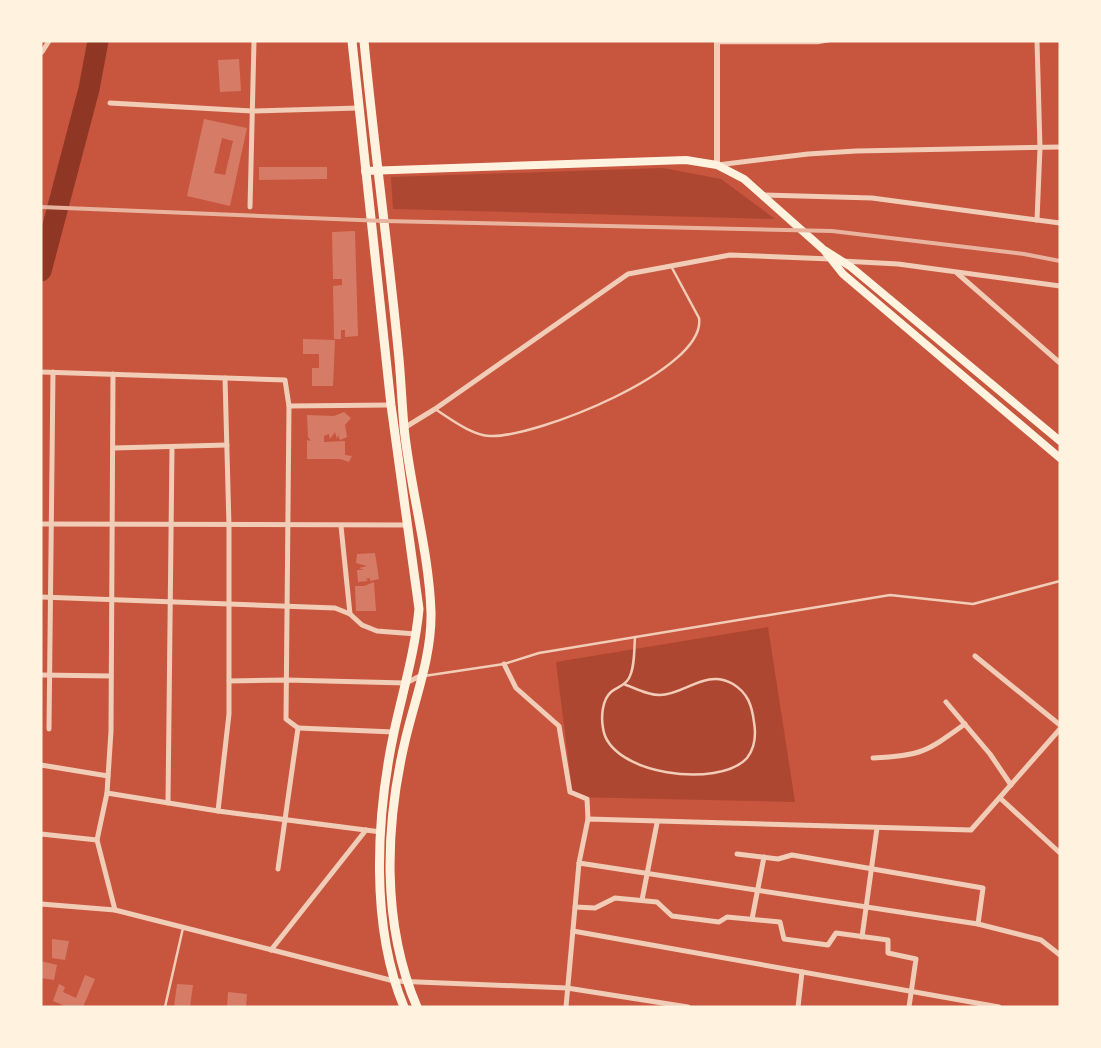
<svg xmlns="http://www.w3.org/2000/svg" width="1101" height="1048" viewBox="0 0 1101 1048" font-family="'Libre Baskerville',serif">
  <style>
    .green { fill: #ae4732 }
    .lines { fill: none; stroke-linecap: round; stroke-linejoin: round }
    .river { stroke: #8f3625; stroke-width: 21 }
    .building { fill: #d67c66; fill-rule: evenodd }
    .service { stroke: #f1ccb7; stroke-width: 2.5 }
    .minor { stroke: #f1ccb7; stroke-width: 5 }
    .tertiary { stroke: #f1ccb7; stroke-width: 6 }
    .secondary { stroke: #fff3e0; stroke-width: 8 }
    .primary { stroke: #fff3e0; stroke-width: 9 }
    .rail { stroke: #e9b49f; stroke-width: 4 }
  </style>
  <rect width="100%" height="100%" fill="#c8553d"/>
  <g class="green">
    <path d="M663,168L721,179L775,219L393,209L391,177Z"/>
    <path d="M768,627L795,802L573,797L556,662Z"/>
  </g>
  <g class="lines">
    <path class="river" d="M41,271L89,89L98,41"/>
  </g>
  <g class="building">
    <path d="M239,59L241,91L220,92L218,60Z"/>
    <path d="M204,119L247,128L230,206L187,196ZM222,138L233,141L225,175L214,173Z"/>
    <path d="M259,167H327V179L259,180Z"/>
    <path d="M355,231L358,336L345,337V330H341V339H334L333,286L342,285V279H333L332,232Z"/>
    <path d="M303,339L335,340L333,386H312V368H319V354H303Z"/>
    <path d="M344,412L351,418L345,425L347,437L340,440L338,435L337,439L335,432L330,439L329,434L324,436V442L345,441V455L352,456L349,462L340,459H307V440L311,441L308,437L307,415L334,416Z"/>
    <path d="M375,553L379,579L370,581V578L366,579L368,581L358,582L357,570H364L359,568L367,566L356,563L357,554Z"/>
    <path d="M374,582L376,611H356L355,586H364Z"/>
    <path d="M52,939L69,941L65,960L52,958Z"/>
    <path d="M41,961L57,965L54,980L41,978Z"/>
    <path d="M85,975L95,979L83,1007H67L53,1001L59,984L65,987L63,992L76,998Z"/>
    <path d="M177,984L193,985L190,1007H174Z"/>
    <path d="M228,992L247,994L246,1007H227Z"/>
  </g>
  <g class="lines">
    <g class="service">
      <path d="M718,43H818L829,41"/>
      <path d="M435,409C451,419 471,435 490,436C535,438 707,370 699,318L671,266"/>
      <path d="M424,676L504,664L539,653L890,595L973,604L1060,581"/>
      <path d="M624,684C636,689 648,695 660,695C684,695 706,668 733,684C748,693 752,706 754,722C756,734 755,748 747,758C719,789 609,775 603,728C601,717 602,700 611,692C617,687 625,686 629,678C635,667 634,650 635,637"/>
      <path d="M165,1007L183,928"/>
    </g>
    <g class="minor">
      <path d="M1037,41L1040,148L1037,220"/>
      <path d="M42,52L49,41"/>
      <path d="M110,103L252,111L359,108"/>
      <path d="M717,165L808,154L856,151L1060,147"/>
      <path d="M764,195L872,198L1060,223"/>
      <path d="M250,207L254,41"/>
      <path d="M842,261L898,264L1060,286"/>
      <path d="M957,273L1060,363"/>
      <path d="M41,372L285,380L289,406L286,719L298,728L278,869"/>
      <path d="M113,374L111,731L107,793L97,840L115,910"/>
      <path d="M289,406L391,405"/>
      <path d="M404,428L435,409L628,274L730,255L831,259"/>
      <path d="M113,448L227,445"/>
      <path d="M41,524L407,525"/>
      <path d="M341,526L350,614"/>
      <path d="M41,597L335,608L350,614L362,625L377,631L416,634"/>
      <path d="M975,656L1060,725"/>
      <path d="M504,664L516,688L559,726L570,792L587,799L588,819"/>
      <path d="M41,675L111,676"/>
      <path d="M229,681L286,680L406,683L420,676"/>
      <path d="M946,702L990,754L1011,785"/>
      <path d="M298,728L394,732"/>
      <path d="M49,729L53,372"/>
      <path d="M873,758C921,756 926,752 965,724"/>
      <path d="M41,765L108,776"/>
      <path d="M107,793L218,811L381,832"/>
      <path d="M1000,798L1060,853"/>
      <path d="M168,803L172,447"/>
      <path d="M218,811L229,714V526L225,378"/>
      <path d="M41,834L97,840"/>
      <path d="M737,854L778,859L792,855L983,888L978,924"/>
      <path d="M579,863L978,924L1041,940L1060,955"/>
      <path d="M642,900L657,823"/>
      <path d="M41,904L115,910L394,981L567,988L688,1007"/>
      <path d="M575,907L595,908L615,898L657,902L672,916L719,922L727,917L780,922L784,939L828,945L836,933L888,940V953L916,959L909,1007"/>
      <path d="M752,919L764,857"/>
      <path d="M573,931L999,1007"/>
      <path d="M862,937L877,828"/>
      <path d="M271,950L366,830"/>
      <path d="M566,1007L579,863L588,819L971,830L1060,729"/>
      <path d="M798,1007L802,972"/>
    </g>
    <path class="tertiary" d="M717,165V41"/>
    <g class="secondary">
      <path d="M365,171L686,160L717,165L744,179L824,250L843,274L1060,458"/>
      <path d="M826,251L851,267L1060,441"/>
    </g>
    <g class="primary">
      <path d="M352,41L391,405L419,609C415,651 403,691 394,732C376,817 370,926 404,1007"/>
      <path d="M364,41C374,147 389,253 399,359C401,381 402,404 404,427C410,488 429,551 431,612C432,654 416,696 406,737C385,824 381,923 417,1007"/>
    </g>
    <path class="rail" d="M41,207L384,221L832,231L1024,254L1060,261"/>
  </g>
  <rect width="1101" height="1048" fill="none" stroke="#fff3e0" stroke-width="85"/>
</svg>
